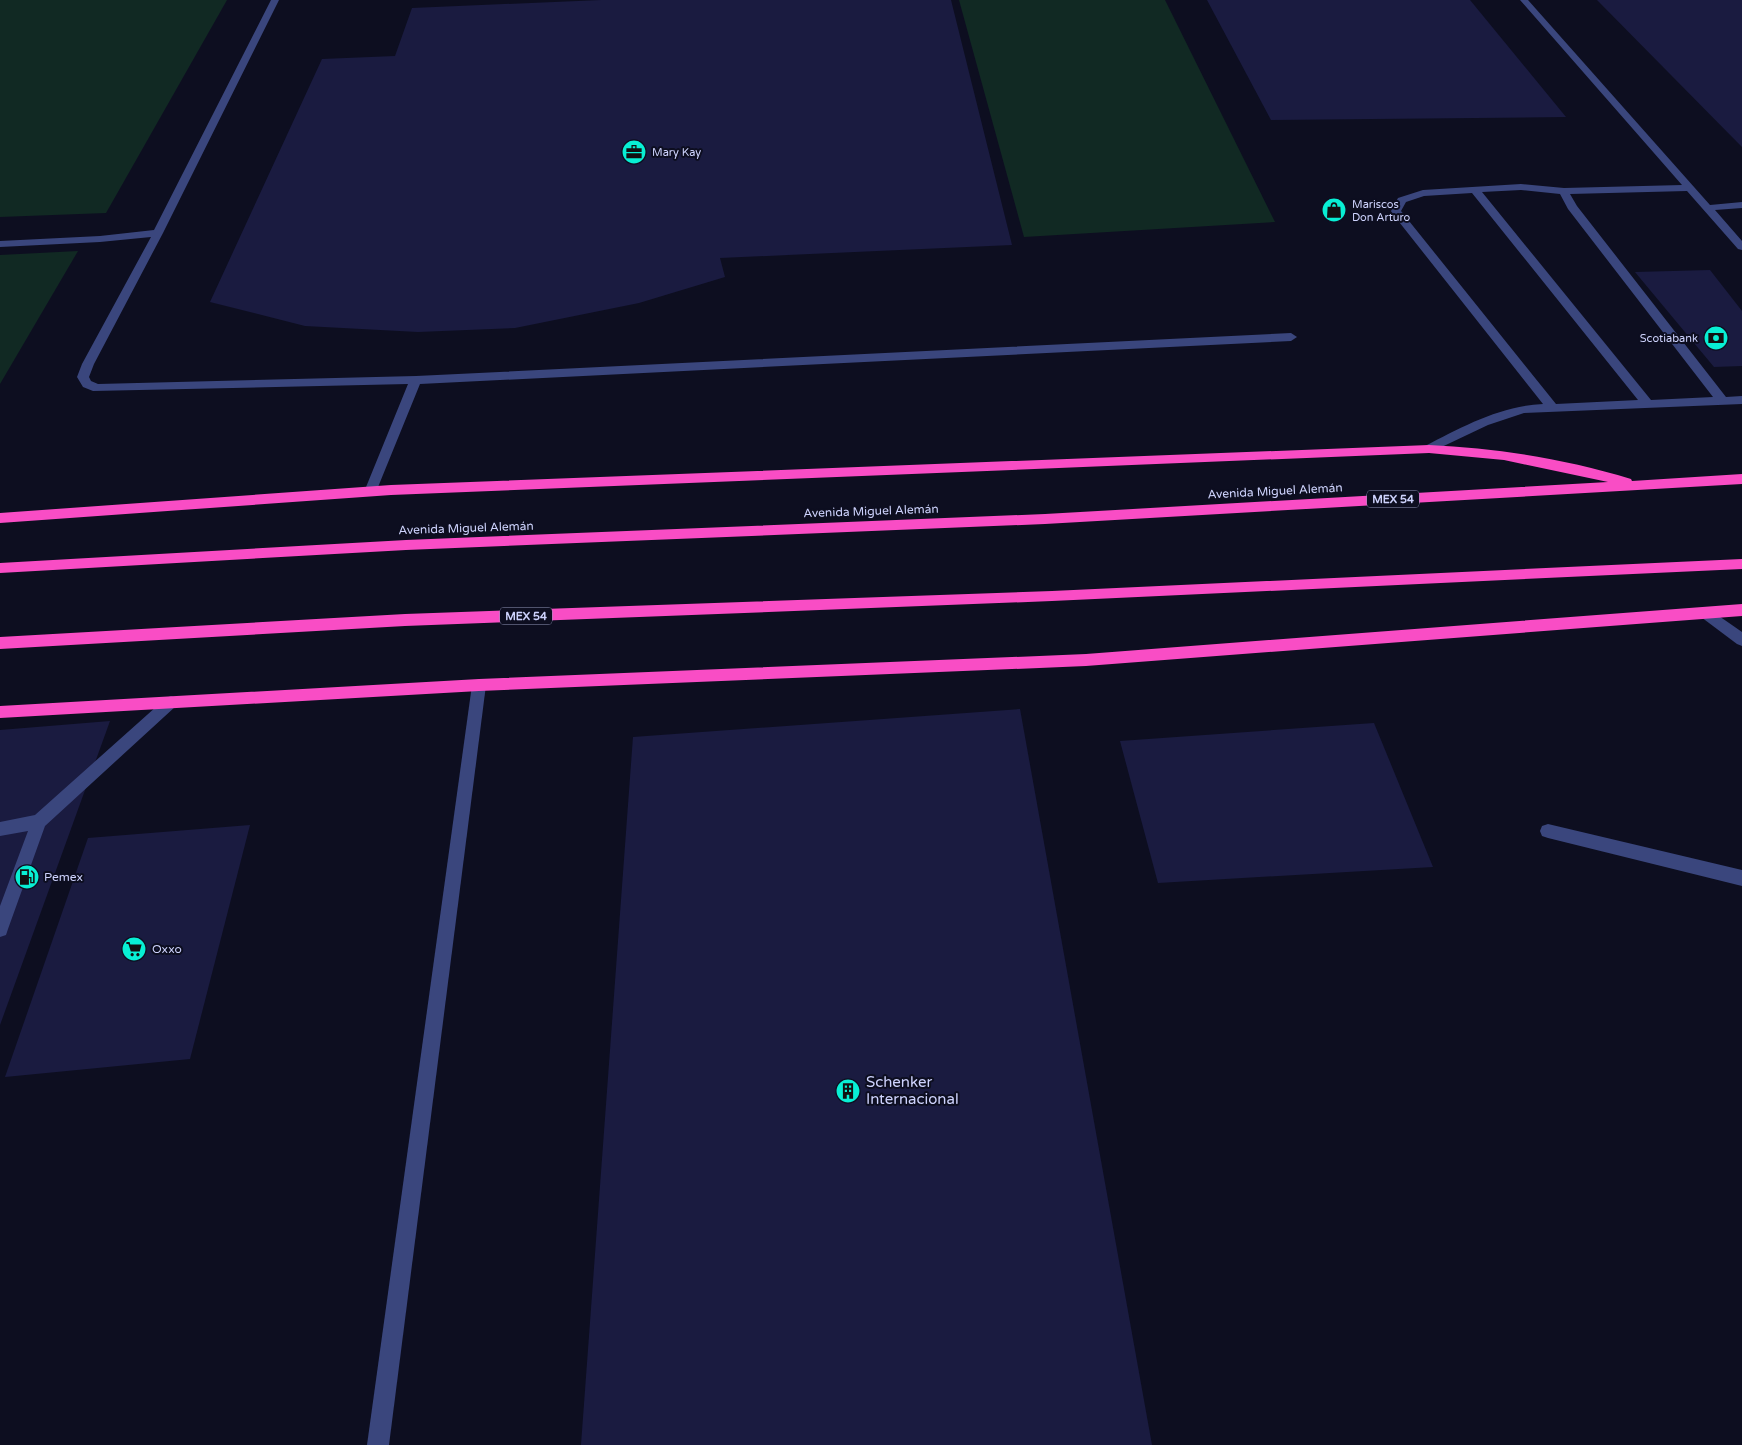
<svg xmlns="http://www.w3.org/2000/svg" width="1742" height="1445" viewBox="0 0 1742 1445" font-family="'Varela Round',sans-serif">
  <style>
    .green { fill: #112923 }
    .building { fill: #1a1b40 }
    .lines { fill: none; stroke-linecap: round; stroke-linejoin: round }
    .minor { fill: #3a467d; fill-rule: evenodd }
    .highway { fill: #f94dc5; fill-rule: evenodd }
    .labels { text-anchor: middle; stroke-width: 4; stroke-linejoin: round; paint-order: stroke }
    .far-poi-label { font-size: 11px; fill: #ced3fd; stroke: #0d0e20; text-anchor: start }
    .shield { fill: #0d0e20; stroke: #9498bb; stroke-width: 1 }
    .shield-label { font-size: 11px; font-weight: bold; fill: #ced3fd }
    .street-label { font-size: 12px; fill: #ced3fd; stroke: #0d0e20 }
    .poi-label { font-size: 12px; fill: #ced3fd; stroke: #0d0e20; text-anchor: start }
    .near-poi-label { font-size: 15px; fill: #ced3fd; stroke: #0d0e20; text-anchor: start }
  </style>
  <rect width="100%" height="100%" fill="#0d0e20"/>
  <g class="green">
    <path d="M0,0H227L106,213L0,217Z"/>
    <path d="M959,0H1165L1275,222L1024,237Z"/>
    <path d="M78,251L0,384V255Z"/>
  </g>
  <g class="building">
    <path d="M601,0H951L1012,245L720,258L725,277L639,303L515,328L418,332L305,326L210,302L322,59L395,56L412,8Z"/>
    <path d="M1207,0H1470L1566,117L1271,120Z"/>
    <path d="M1597,0H1742V147Z"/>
    <path d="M1710,270L1742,311V366L1714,367L1635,272Z"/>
    <path d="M1020,709L1152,1445H581L633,737Z"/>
    <path d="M110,721L0,1025V730Z"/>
    <path d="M1374,723L1433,867L1158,883L1120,741Z"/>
    <path d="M250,825L190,1059L5,1077L88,838Z"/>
  </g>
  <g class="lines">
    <g class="minor">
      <path d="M271,0H279L163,233L94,364L89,377L91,381L98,384L416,376L1291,333L1297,337L1291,341L420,384L376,492L375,495H365L364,492L408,384L93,391L83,387L77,377L82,364L151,237L100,242L0,247V241L100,236L154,230Z"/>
      <path d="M1520,0H1528L1710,205L1742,202V208L1715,210L1742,241V250L1738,249L1687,191L1570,194L1577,206L1726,397L1742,396V404L1524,413L1488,425L1429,453L1423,449L1425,446C1462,427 1500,406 1543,404L1392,213L1391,211L1398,198L1423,190L1521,184L1564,188L1682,185ZM1521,190L1560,194L1568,209L1713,397L1651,400L1482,192ZM1472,193L1638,400L1556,404L1401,211L1406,202L1424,196Z"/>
      <path d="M1706,607L1742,632V646L1737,644L1701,617L1699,613L1701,609Z"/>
      <path d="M479,679L484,681L486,685L389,1445H367L472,685L474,681Z"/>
      <path d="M171,696L176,698L178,702L176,706L45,826L8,929L6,935L0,937V906L28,831L0,836V822L35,815L166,698Z"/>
      <path d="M1548,824L1742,870V886L1548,838L1542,836L1540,831L1542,826Z"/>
    </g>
    <g class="highway">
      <path d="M1429,445C1497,448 1565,459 1631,479L1632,481L1742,474V484L1045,524L406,550L0,573V563L406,540L1045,514L1608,482L1504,460L1429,453L391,495L0,523V513L391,485Z"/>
      <path d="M1742,559V569L1052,601L405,626L0,649V637L405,614L1052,591Z"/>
      <path d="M1742,604V616L1086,666L479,691L0,718V706L479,679L1086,654Z"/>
    </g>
  </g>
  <defs>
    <symbol id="office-disc" viewBox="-11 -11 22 22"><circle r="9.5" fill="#08efd4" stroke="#0d0e20"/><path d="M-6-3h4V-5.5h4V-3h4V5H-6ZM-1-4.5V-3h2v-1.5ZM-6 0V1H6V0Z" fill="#111"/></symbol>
    <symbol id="shop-disc" viewBox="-11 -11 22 22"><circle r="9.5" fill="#08efd4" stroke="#0d0e20"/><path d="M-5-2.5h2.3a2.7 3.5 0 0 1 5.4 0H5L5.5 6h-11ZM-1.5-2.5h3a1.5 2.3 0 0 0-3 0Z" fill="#111"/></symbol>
    <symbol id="bank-disc" viewBox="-11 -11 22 22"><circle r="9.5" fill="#08efd4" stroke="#0d0e20"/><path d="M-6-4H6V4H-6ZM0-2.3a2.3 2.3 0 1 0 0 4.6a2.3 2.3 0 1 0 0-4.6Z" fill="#111"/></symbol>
    <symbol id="fuel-disc" viewBox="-11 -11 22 22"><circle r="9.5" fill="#08efd4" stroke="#0d0e20"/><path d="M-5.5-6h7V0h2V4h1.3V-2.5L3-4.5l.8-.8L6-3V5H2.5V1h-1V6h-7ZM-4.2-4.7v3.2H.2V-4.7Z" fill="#111"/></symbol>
    <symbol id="supermarket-disc" viewBox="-11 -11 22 22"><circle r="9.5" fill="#08efd4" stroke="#0d0e20"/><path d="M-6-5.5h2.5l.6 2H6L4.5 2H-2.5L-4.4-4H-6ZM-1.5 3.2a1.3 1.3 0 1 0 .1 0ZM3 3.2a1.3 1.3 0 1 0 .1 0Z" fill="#111"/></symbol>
    <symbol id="building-disc" viewBox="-11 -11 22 22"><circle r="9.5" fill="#08efd4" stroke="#0d0e20"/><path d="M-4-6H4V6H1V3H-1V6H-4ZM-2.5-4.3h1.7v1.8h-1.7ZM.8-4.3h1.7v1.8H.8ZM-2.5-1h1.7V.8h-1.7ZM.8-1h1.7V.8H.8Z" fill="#111"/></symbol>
  </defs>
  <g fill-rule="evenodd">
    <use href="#office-disc" x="620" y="138" width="28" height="28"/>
    <use href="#shop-disc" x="1320" y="196" width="28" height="28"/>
    <use href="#bank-disc" x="1702" y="324" width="28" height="28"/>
    <use href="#fuel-disc" x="13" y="863" width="28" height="28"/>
    <use href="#supermarket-disc" x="120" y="935" width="28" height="28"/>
    <use href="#building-disc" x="834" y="1077" width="28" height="28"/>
  </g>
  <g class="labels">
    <g class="far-poi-label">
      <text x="652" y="156">Mary Kay</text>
      <text x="1352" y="208">Mariscos<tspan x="1352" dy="13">Don Arturo</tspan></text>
      <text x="1698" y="342" text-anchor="end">Scotiabank</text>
    </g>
    <g class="shield">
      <rect x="1367" y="490.5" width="52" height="17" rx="4"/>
      <rect x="500" y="607.5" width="52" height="17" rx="4"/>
    </g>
    <g class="shield-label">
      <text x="1393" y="503">MEX 54</text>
      <text x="526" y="620">MEX 54</text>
    </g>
    <g class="street-label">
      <text transform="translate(1275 491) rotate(-3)" y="4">Avenida Miguel Alemán</text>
      <text transform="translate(871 511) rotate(-2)" y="4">Avenida Miguel Alemán</text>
      <text transform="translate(466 528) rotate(-2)" y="4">Avenida Miguel Alemán</text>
    </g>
    <g class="poi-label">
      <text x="44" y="881">Pemex</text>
      <text x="152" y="953">Oxxo</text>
    </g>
    <g class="near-poi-label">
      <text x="866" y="1087">Schenker<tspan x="866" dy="17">Internacional</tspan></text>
    </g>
  </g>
</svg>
